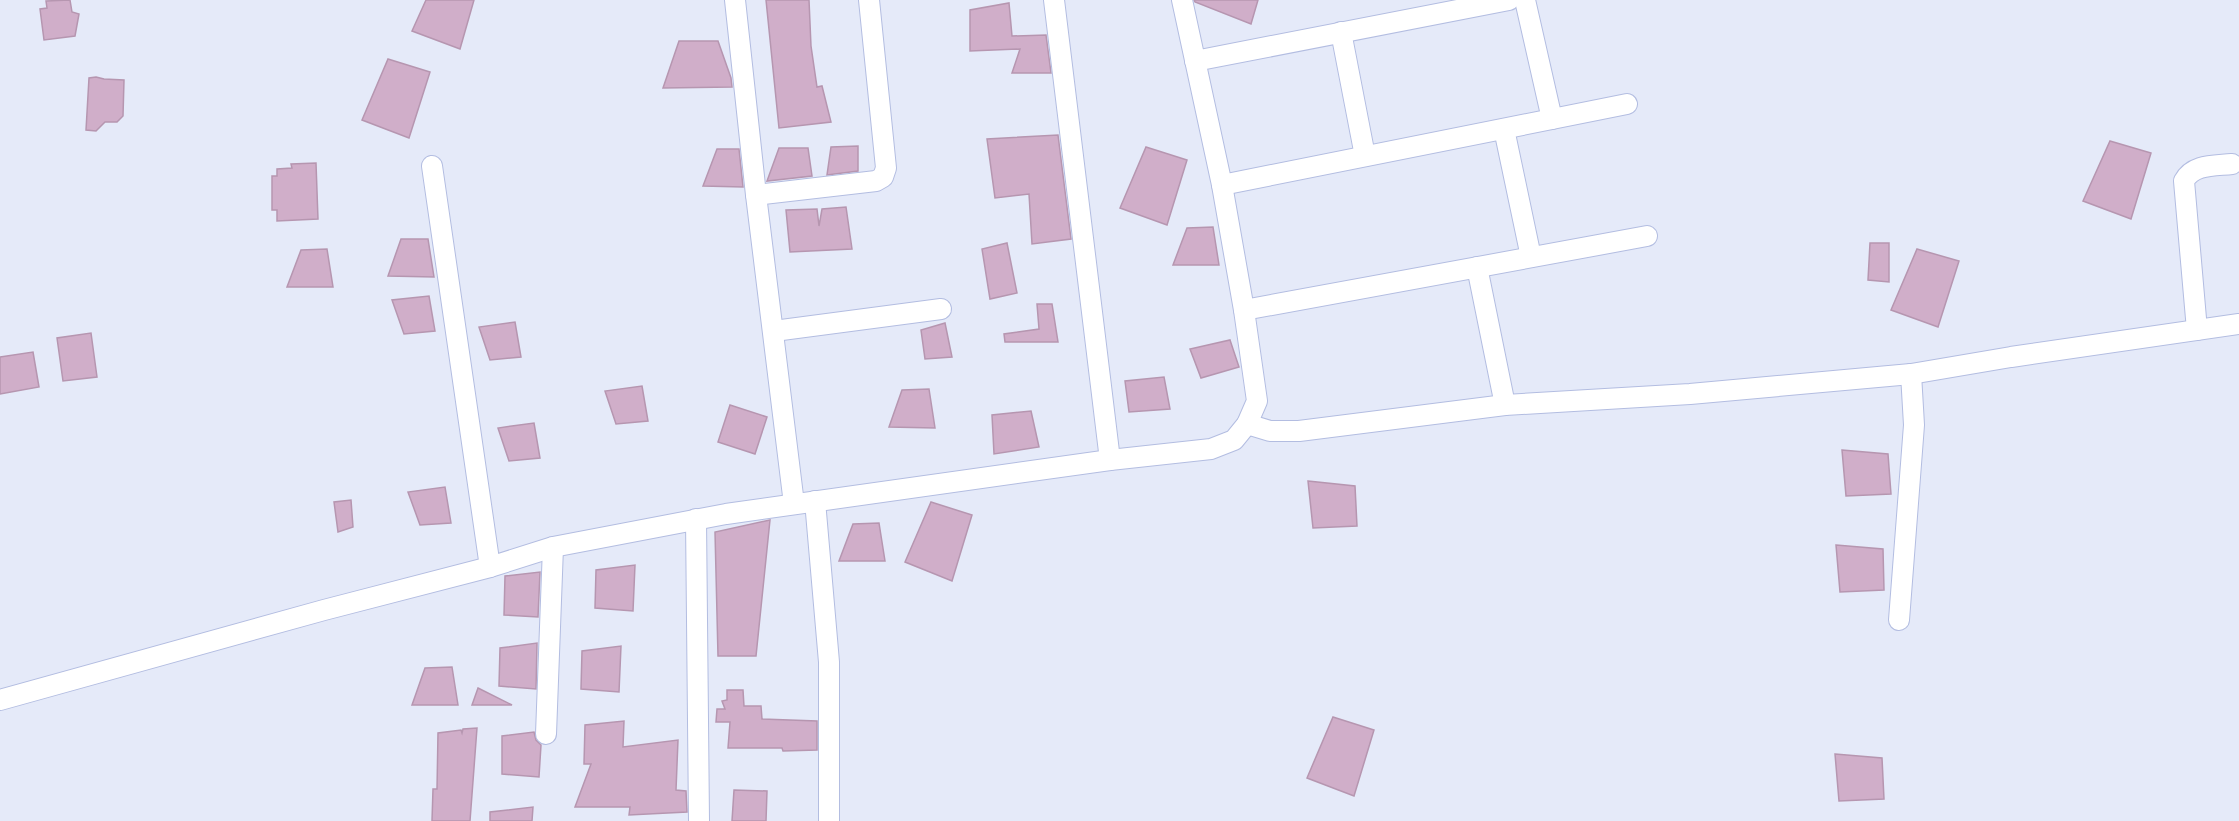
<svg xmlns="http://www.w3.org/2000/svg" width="2239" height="821" viewBox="0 0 2239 821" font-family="'DM Sans',sans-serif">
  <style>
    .building { fill: #d0aec9; stroke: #b696b0; stroke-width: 1.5 }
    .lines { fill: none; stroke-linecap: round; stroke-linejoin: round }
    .minor-casing { stroke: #b3bde1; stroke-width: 22 }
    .minor { stroke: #fff; stroke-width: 20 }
  </style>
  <rect width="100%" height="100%" fill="#e5eaf9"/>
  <g class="building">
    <path d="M70,0L72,12L79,14L75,36L44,40L40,9L47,8L46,1Z"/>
    <path d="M426,0H474L460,49L412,31Z"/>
    <path d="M766,0H809L811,46L817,87L822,86L831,122L779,128Z"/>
    <path d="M1194,0H1258L1251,24L1195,2Z"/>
    <path d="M1009,3L1012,36L1046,35L1051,73H1012L1020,49L970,51V10Z"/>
    <path d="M679,41H718L731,78L732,87L663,88Z"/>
    <path d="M388,59L430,72L409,138L362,120Z"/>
    <path d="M96,77L104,79L124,80L123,116L117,122H105L96,131L86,130L89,78Z"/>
    <path d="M1058,135L1071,239L1032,244L1029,194L995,198L987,139Z"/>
    <path d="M2110,141L2151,153L2131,219L2083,201Z"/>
    <path d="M858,146V171L827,175L831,147Z"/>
    <path d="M1146,147L1187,160L1167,225L1120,208Z"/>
    <path d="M779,148H808L812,176L767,181Z"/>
    <path d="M717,149H739L743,187L703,186Z"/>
    <path d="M316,163L318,219L277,221V210H272V176H277V169L292,168L291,164Z"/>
    <path d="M846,207L852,249L790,252L786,210L817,209L819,226L822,209Z"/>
    <path d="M1213,227L1219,265H1173L1187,228Z"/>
    <path d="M401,239H428L434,277L388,276Z"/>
    <path d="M1007,243L1017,293L990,299L982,249Z"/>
    <path d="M1870,243H1889V282L1868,280Z"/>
    <path d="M327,249L333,287H287L301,250Z"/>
    <path d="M1917,249L1959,261L1938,327L1891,310Z"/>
    <path d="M429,296L435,331L404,334L392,300Z"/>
    <path d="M1037,304H1052L1058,342H1005L1004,334L1039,329Z"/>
    <path d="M515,322L521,357L490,360L479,327Z"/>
    <path d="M945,323L952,357L925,359L921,330Z"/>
    <path d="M91,333L97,377L63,381L57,338Z"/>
    <path d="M1230,340L1239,367L1201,378L1190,349Z"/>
    <path d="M33,352L39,387L0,394V357Z"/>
    <path d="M1164,377L1170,409L1129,412L1125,381Z"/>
    <path d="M642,386L648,421L616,424L605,391Z"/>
    <path d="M929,389L935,428L889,427L902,390Z"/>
    <path d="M730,405L767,417L755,454L718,442Z"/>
    <path d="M1031,411L1039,447L994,454L992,415Z"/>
    <path d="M534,423L540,458L509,461L498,428Z"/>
    <path d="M1842,450L1888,454L1891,494L1846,496Z"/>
    <path d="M1308,481L1355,486L1357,526L1313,528Z"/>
    <path d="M445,487L451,523L420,525L408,492Z"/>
    <path d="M351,500L353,527L338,532L334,502Z"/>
    <path d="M931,502L972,515L952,581L905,562Z"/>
    <path d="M770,520L756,656H718L715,532Z"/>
    <path d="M879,523L885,561H839L853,524Z"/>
    <path d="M1836,545L1883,549L1884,590L1840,592Z"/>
    <path d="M635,565L633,611L595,608L596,570Z"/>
    <path d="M540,572L538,617L504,615L505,576Z"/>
    <path d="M537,643L536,689L499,686L500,648Z"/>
    <path d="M621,646L619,692L581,689L582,651Z"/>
    <path d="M452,667L458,705H412L425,668Z"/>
    <path d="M478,688L512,705H472Z"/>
    <path d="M727,690H743L744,706H761L762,719L817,721V750L783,751L782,748H728L730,722H716L717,709H725L722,701L727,700Z"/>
    <path d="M1333,717L1374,730L1354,796L1307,778Z"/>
    <path d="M624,721L623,747L678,740L676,790L686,791L687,812L629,815L630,807H575L591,764H584L585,725Z"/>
    <path d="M477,728L470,821H432L433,789H437L438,733L461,730L462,733L463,729Z"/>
    <path d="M534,732L536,740L541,745L539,777L502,774V736Z"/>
    <path d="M1835,754L1882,758L1884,799L1839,801Z"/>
    <path d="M734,790L767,791L766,821H732Z"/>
    <path d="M533,807L532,821H490V812Z"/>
  </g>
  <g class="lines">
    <defs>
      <g id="minor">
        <path d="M735,0L756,195L794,504"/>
        <path d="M1054,0L1110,460"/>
        <path d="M1525,0L1552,119"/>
        <path d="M1341,32L1365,156"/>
        <path d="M1195,61L1509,0"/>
        <path d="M1504,129L1531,257"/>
        <path d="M432,166L490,567"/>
        <path d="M1222,185L1627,104"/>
        <path d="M756,195L876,181L883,177L886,168L869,0"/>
        <path d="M1477,267L1505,405"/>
        <path d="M1244,310L1647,236"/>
        <path d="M2197,330L2184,181C2193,164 2214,166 2232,164"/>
        <path d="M774,331L941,309"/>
        <path d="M1247,424L1270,431H1299L1505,405L1690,394L1911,374L2011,357L2239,324"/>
        <path d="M815,501L829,662V821"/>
        <path d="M696,519L699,821"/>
        <path d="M1899,620L1914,425L1911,374"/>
        <path d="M0,700L324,610L490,567L553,547L726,514L1110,460L1211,449L1234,440L1247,424L1257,401L1244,310L1222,185L1182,0"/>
        <path d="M546,734L553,547"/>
      </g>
    </defs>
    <use href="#minor" class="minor-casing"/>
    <use href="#minor" class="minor"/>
  </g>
</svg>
